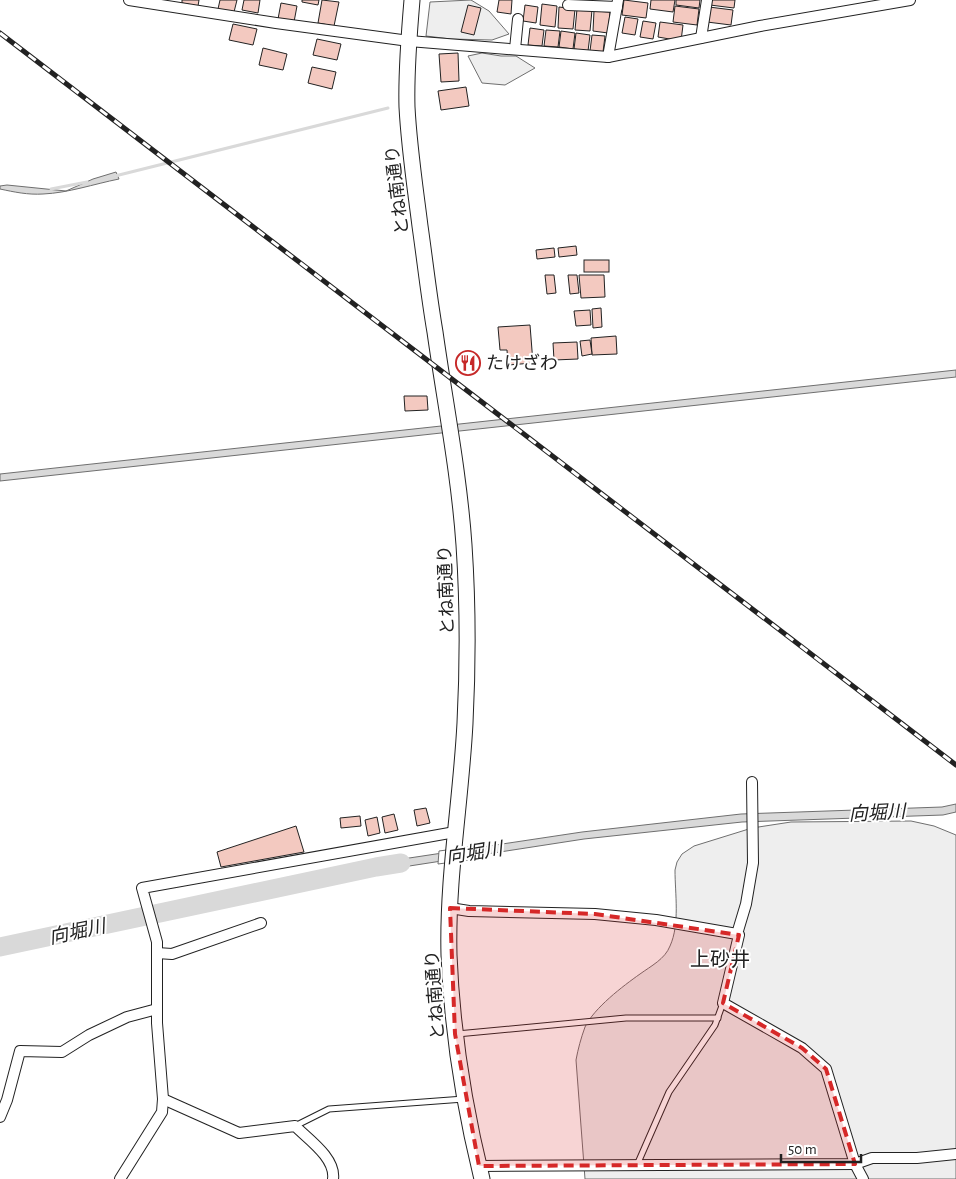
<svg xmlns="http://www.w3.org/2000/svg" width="956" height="1179" viewBox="0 0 956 1179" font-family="'Alegreya Sans','Noto Sans JP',sans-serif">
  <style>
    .green { fill: #eee; stroke: #6f6f6f }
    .water { fill: #d9d9d9; stroke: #6f6f6f }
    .pier { fill: #fff; stroke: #6f6f6f }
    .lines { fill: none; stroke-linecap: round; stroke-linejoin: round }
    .stream { stroke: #d9d9d9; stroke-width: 3 }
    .river { stroke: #d9d9d9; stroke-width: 19 }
    .building { fill: #f3c9c0; stroke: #222 }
    .service-casing { stroke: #222; stroke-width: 7 }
    .minor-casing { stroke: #222; stroke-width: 12 }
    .primary-casing { stroke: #222; stroke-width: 17 }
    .service { stroke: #fff; stroke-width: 5 }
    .minor { stroke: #fff; stroke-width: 10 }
    .primary { stroke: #fff; stroke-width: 15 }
    .rail-casing { stroke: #222; stroke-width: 5 }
    .rail { stroke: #fff; stroke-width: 3; stroke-dasharray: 9; stroke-linecap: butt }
    .marked { fill: #d62828; fill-opacity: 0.2; stroke: #d62828; stroke-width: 4; stroke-dasharray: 10 6; stroke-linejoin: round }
    .labels { text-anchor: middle; stroke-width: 4; stroke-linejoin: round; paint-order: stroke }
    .street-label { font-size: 18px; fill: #222; stroke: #fff }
    .poi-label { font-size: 18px; fill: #222; stroke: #fff; text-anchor: start }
    .water-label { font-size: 19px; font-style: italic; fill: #222; stroke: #fff }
    .quarter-label { font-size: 20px; fill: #222; stroke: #fff }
  </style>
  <rect width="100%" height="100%" fill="#fff"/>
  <g class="green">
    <path d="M471,0L489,11L509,34L492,40L451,39L426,36L430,2Z"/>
    <path d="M482,53L501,56H516L535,68L505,85L482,83L468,56Z"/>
    <path d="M911,821L934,826L956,835V1179H585L576,1060C578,1049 581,1038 585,1027C594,1008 623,986 640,974C651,966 665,959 670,946C680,924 675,894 675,870L677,862L682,854L694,846L752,828L791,822Z"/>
  </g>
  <g class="water">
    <path d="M116,172L119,179C94,184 68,193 43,194C28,195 14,192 0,189V186L7,185L66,191L93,179Z"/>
    <path d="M956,370V377L0,481V474Z"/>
    <path d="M956,804V812L943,815L742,822L584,839L377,871L376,863L582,832L741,814L942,807Z"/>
  </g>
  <path class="pier" d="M469,847L468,860L438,864L439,851Z"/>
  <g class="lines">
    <g class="stream">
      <path d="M115,176L388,108"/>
      <path d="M51,189L87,182"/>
    </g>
    <path class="river" d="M0,947L376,867L401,863"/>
  </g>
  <g class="building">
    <path d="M182,0H199L198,6L182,3Z"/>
    <path d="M220,0H237L234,12L218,9Z"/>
    <path d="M244,0H260L258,13L242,10Z"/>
    <path d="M302,0H319L318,5L302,2Z"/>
    <path d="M322,0L339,2L334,26L318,23Z"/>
    <path d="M499,0H512L511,14L497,12Z"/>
    <path d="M624,0L648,3L646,18L622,15Z"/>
    <path d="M651,0H675L673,12L650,9Z"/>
    <path d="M676,0H700L699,8L676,5Z"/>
    <path d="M711,0H735L734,8L710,5Z"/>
    <path d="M281,3L297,6L294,22L278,19Z"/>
    <path d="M542,4L557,6L555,27L540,25Z"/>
    <path d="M468,5L481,8L474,35L461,32Z"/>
    <path d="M525,5L538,7L536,23L523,21Z"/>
    <path d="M675,6L699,9L697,25L673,22Z"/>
    <path d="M559,7L575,9L573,29L558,28Z"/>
    <path d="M709,7L733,10L731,25L707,22Z"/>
    <path d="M577,9L592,10L590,31L575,30Z"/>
    <path d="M594,11L610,12L608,33L593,31Z"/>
    <path d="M625,17L638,19L635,35L622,33Z"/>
    <path d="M643,21L656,23L653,39L640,37Z"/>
    <path d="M660,22L683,25L681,41L658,37Z"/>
    <path d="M233,24L257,29L253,45L229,40Z"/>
    <path d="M530,28L544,30L542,46L528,45Z"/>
    <path d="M546,30L560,31L558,47L544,46Z"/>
    <path d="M561,31L575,33L573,49L559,47Z"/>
    <path d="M576,33L590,35L588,51L574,49Z"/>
    <path d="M592,35L605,36L603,52L590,51Z"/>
    <path d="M317,39L341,44L337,60L313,55Z"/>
    <path d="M263,48L287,54L283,70L259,65Z"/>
    <path d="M458,53L459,81L441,82L439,54Z"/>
    <path d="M312,67L336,72L332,89L308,83Z"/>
    <path d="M466,87L469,106L441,110L438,91Z"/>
    <path d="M576,246L577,255L559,257L558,248Z"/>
    <path d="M554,248L555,257L537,259L536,250Z"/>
    <rect x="584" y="260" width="25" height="12"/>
    <path d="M545,275H554L556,293L547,294Z"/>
    <path d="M568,275H577L579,293L570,294Z"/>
    <path d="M579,275H604L605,297L581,298Z"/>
    <path d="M601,308L602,327L593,328L592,309Z"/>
    <path d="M590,310L591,325L576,326L574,311Z"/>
    <path d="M530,325L533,363L508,365L507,350H500L498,327Z"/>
    <path d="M616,336L617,354L592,355L591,338Z"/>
    <path d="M590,340L592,354L582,356L580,341Z"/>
    <path d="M577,342L578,359L554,360L553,343Z"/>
    <path d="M474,357L476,367L461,369L460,359Z"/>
    <path d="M404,396H427L428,410L405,411Z"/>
    <path d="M426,808L430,823L417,826L414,810Z"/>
    <path d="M394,814L398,830L385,833L382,817Z"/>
    <path d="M360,816L361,826L341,828L340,818Z"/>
    <path d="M377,817L380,833L368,836L365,820Z"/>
    <path d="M296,826L304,852L221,867L217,852Z"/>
  </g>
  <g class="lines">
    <defs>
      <g id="service">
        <path d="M457,1034L626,1018H718"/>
        <path d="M295,1126L329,1109L464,1099"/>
        <path d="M637,1165L669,1092L715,1025L723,1003"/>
      </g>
      <g id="minor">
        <path d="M129,0L276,23L409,41L608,57L760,26L910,0"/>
        <path d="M568,5L617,7"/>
        <path d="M701,38L707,0"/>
        <path d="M515,49L518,19"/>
        <path d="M608,57L618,0"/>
        <path d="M752,782L753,863L746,904L737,934L739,935L723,1003L802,1048L826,1069L855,1164L863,1179"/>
        <path d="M450,908L469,911L595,914L656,920L737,934"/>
        <path d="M157,953L172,954L261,923"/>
        <path d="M163,1099L239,1133L295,1126C308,1139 336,1158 333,1179"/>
        <path d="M0,1117L7,1100L20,1051L62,1052L89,1035L127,1017L157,1009"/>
        <path d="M479,1166L855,1164L872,1158H917L956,1154"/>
        <path d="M120,1179L162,1112L163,1099L157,1023V942L142,888L455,832"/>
      </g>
      <path id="primary" d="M412,0C409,35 406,72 407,107C409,147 415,186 420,226C425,261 429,297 435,332C445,403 459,473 464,545C468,604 468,664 465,723C461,801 447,878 449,955C452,1031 464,1106 482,1179"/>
    </defs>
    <use href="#service" class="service-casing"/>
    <use href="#minor" class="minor-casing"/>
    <use href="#primary" class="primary-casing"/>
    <use href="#service" class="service"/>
    <use href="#minor" class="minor"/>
    <use href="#primary" class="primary"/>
    <defs>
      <path id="rail" d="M0,33L956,765"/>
    </defs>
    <use href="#rail" class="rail-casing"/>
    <use href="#rail" class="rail"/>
  </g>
  <path class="marked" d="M450,908L595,914L739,935L723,1003L802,1048L826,1069L855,1164L479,1166L455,1034Z"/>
  <defs>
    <symbol id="restaurant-ring" viewBox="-11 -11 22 22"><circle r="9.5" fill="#fff" stroke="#c62828" stroke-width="1.5"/><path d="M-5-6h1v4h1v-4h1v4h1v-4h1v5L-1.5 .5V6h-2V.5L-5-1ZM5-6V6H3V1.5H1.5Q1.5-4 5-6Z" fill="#c62828"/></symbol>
  </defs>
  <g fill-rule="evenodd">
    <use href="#restaurant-ring" x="454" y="349" width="28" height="28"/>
  </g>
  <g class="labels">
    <g class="street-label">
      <text transform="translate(397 190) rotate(-97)" y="6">とね南通り</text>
      <text transform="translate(446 590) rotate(-92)" y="6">とね南通り</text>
      <text transform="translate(435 995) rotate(-94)" y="6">とね南通り</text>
    </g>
    <g class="poi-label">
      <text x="486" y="369">たけざわ</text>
    </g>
    <g class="water-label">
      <text transform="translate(877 812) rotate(-3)" y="7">向堀川</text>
      <text transform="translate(474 852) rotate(-9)" y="7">向堀川</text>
      <text transform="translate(77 931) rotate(-12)" y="7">向堀川</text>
    </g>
    <g class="quarter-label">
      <text x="720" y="966">上砂井</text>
    </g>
  </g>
  <path d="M781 1154v8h80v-8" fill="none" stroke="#222222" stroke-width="2.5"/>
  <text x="788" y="1154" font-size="15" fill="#222222" stroke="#ffffff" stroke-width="4" paint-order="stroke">50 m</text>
</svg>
